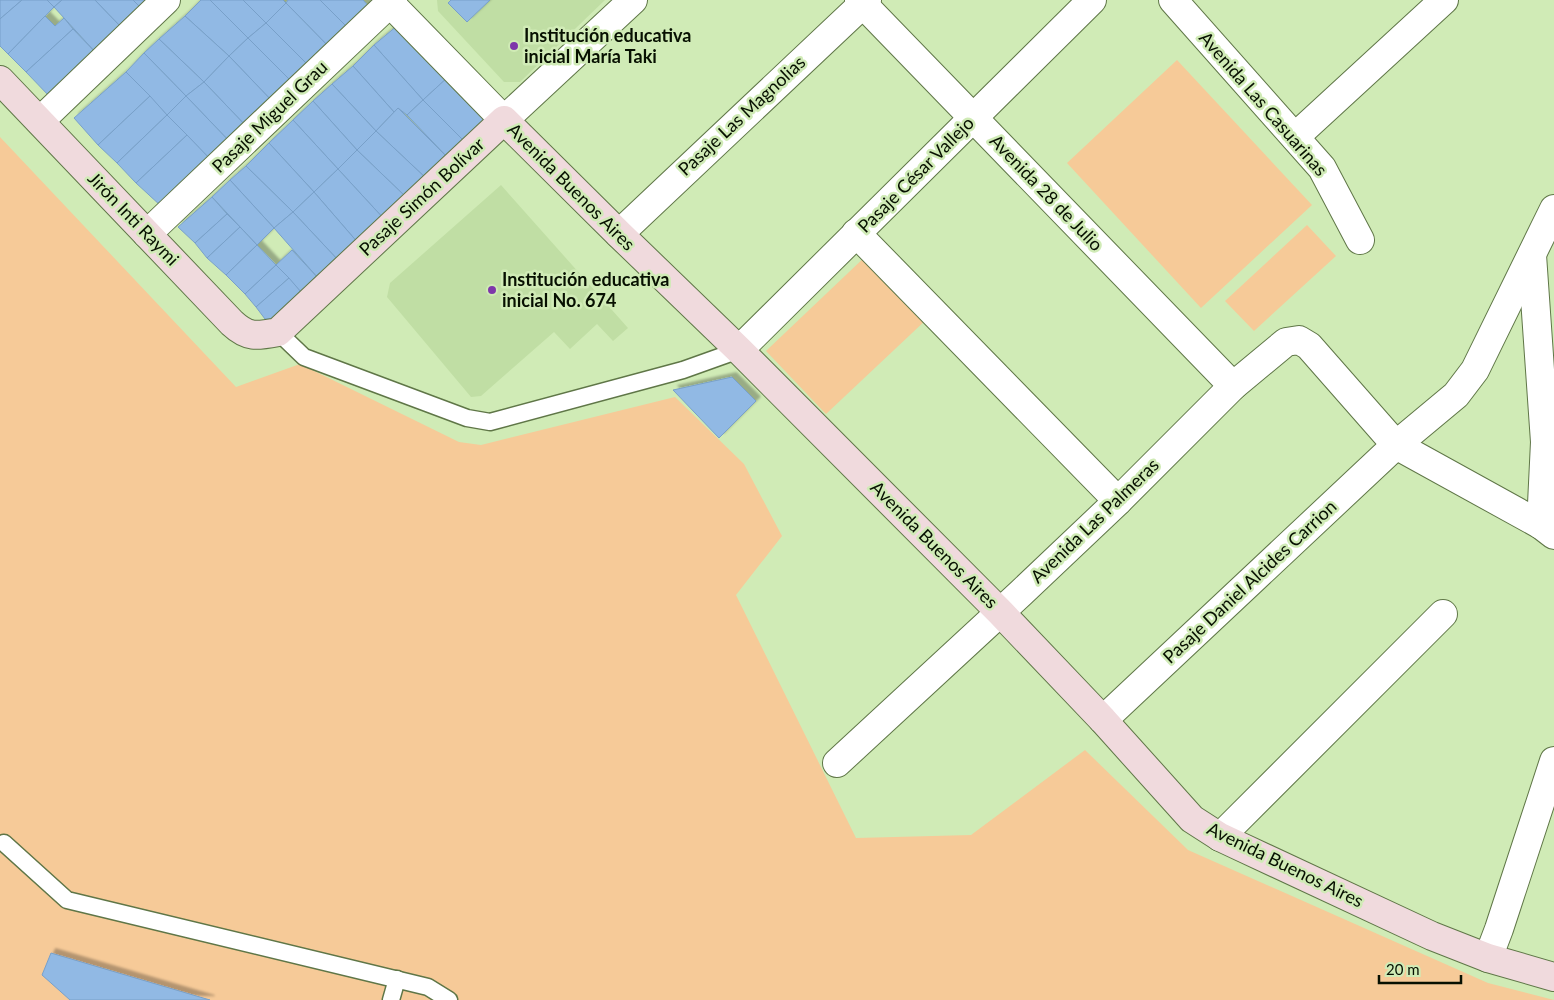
<svg xmlns="http://www.w3.org/2000/svg" width="1554" height="1000" viewBox="0 0 1554 1000" font-family="Lato,sans-serif">
  <style>
    .built { fill: #c0dea4 }
    .green { fill: #f6ca98 }
    .building { fill: #91b9e4; stroke: #78a0c9; filter: url(#shadow) }
    .lines { fill: none; stroke-linecap: round; stroke-linejoin: round }
    .lane-casing { stroke: #5f7647; stroke-width: 19 }
    .street-casing { stroke: #5f7647; stroke-width: 30 }
    .secondary-casing { stroke: #5f7647; stroke-width: 30 }
    .lane { stroke: #fff; stroke-width: 16 }
    .street { stroke: #fff; stroke-width: 28 }
    .secondary { stroke: #f0dadd; stroke-width: 28 }
    .poi-dot { fill: #7e37aa; stroke: #d0ebb6; stroke-width: 2 }
    .labels { text-anchor: middle; stroke-width: 5; stroke-linejoin: round; paint-order: stroke }
    .poi-label { font-size: 18px; font-weight: bold; fill: #071001; stroke: #d0ebb6; text-anchor: start }
    .street-label { font-size: 18px; fill: #071001; stroke: #d0ebb6 }
  </style>
  <defs>
    <filter id="shadow"><feDropShadow dx="4.5" dy="-4.5" stdDeviation="1" flood-color="#0004"/></filter>
  </defs>
  <rect width="100%" height="100%" fill="#d0ebb6"/>
  <g class="built">
    <path d="M437,0H605L520,82H504L438,11Z"/>
    <path d="M501,185L628,328L613,341L597,324L570,349L554,332L481,396L471,397L387,297L390,283Z"/>
  </g>
  <g class="green">
    <path d="M1177,60L1312,205L1201,308L1067,163Z"/>
    <path d="M0,137L236,387L300,364L459,442L481,445L675,397L744,464L782,536L736,595L856,838L971,835L1085,750L1188,850L1488,983L1554,1000H0Z"/>
    <path d="M1307,225L1336,256L1254,331L1225,301Z"/>
    <path d="M868,254L928,318L826,414L766,351Z"/>
  </g>
  <g class="building">
    <path d="M0,0H22L0,19Z"/>
    <path d="M22,0H47L54,7L8,54L0,46V19Z"/>
    <path d="M47,0H62L54,7Z"/>
    <path d="M62,0H95L123,29L97,54L54,7Z"/>
    <path d="M95,0H133L143,10L123,29Z"/>
    <path d="M133,0H153L143,10Z"/>
    <path d="M201,0H210L248,38L229,56L185,16Z"/>
    <path d="M210,0H243L266,23L248,38Z"/>
    <path d="M243,0H283L286,3L266,23Z"/>
    <path d="M288,0H320L351,31L331,49L286,3Z"/>
    <path d="M320,0H363L373,11L351,31Z"/>
    <path d="M451,0H490L467,22L448,3Z"/>
    <path d="M286,3L331,49L310,67L266,23Z"/>
    <path d="M45,16L55,26L64,18L73,29L26,72L8,54Z"/>
    <path d="M185,16L229,56L204,82L159,39Z"/>
    <path d="M266,23L310,67L293,83L248,38Z"/>
    <path d="M398,25L448,77L423,100L374,45Z"/>
    <path d="M73,29L97,54L51,98L26,72Z"/>
    <path d="M248,38L293,83L273,102L229,56Z"/>
    <path d="M159,39L204,82L186,96L144,53Z"/>
    <path d="M374,45L423,100L407,115L398,108L394,112L353,66Z"/>
    <path d="M144,53L186,96L167,115L126,72Z"/>
    <path d="M229,56L273,102L247,127L204,82Z"/>
    <path d="M353,66L394,112L376,131L332,84Z"/>
    <path d="M126,72L150,96L98,145L74,118Z"/>
    <path d="M448,77L493,121L468,145L423,100Z"/>
    <path d="M204,82L247,127L231,143L186,96Z"/>
    <path d="M332,84L376,131L357,150L313,101Z"/>
    <path d="M150,96L167,115L117,163L98,145Z"/>
    <path d="M186,96L231,143L211,160L167,115Z"/>
    <path d="M423,100L468,145L451,161L407,115Z"/>
    <path d="M313,101L357,150L338,169L293,120Z"/>
    <path d="M398,108L451,161L429,181L376,131Z"/>
    <path d="M167,115L187,135L136,183L117,163Z"/>
    <path d="M293,120L338,169L314,192L269,143Z"/>
    <path d="M376,131L429,181L408,199L357,150Z"/>
    <path d="M187,135L211,160L161,206L136,183Z"/>
    <path d="M269,143L314,192L293,212L246,166Z"/>
    <path d="M357,150L408,199L385,220L338,169Z"/>
    <path d="M246,166L293,212L274,228L230,180Z"/>
    <path d="M338,169L385,220L359,244L314,192Z"/>
    <path d="M230,180L274,228L257,245L212,197Z"/>
    <path d="M314,192L359,244L338,260L293,212Z"/>
    <path d="M212,197L227,214L195,243L178,227Z"/>
    <path d="M293,212L338,260L318,278L274,228Z"/>
    <path d="M227,214L240,227L207,258L195,243Z"/>
    <path d="M240,227L257,245L226,275L207,258Z"/>
    <path d="M257,245L276,265L245,294L226,275Z"/>
    <path d="M292,250L318,278L301,292L276,265Z"/>
    <path d="M276,265L289,278L256,307L245,294Z"/>
    <path d="M289,278L301,292L272,319H265L256,307Z"/>
    <path d="M732,377L756,401L719,438L673,390Z"/>
    <path d="M51,953L210,1000H70L42,975Z"/>
  </g>
  <g class="lines">
    <defs>
      <g id="lane">
        <path d="M278,332L304,357L467,418L490,422L683,370L739,350"/>
        <path d="M4,843L67,900L428,987L449,1000"/>
        <path d="M391,1000L397,979"/>
      </g>
      <g id="street">
        <path d="M387,0L504,120L633,0"/>
        <path d="M859,0L1233,386"/>
        <path d="M1173,0L1322,168L1360,240"/>
        <path d="M40,121L166,0"/>
        <path d="M1295,137L1444,0"/>
        <path d="M856,233L1118,501"/>
        <path d="M147,234L393,0"/>
        <path d="M619,234L867,0"/>
        <path d="M1532,255L1545,442L1541,525"/>
        <path d="M739,350L1092,0"/>
        <path d="M1103,720L1396,445L1456,395L1475,370L1554,209"/>
        <path d="M837,763L1021,593L1118,501L1233,386L1286,342L1299,340L1309,346L1396,445L1541,525L1554,535"/>
        <path d="M1220,837L1443,614"/>
        <path d="M1488,958L1499,929L1554,761"/>
      </g>
      <path id="secondary" d="M0,80L232,323C248,338 257,336 278,332L504,120L619,234L739,350L1000,612L1103,720L1192,819L1220,837L1237,845L1432,936L1488,958L1554,977"/>
    </defs>
    <use href="#lane" class="lane-casing"/>
    <use href="#street" class="street-casing"/>
    <use href="#secondary" class="secondary-casing"/>
    <use href="#lane" class="lane"/>
    <use href="#street" class="street"/>
    <use href="#secondary" class="secondary"/>
  </g>
  <g class="poi-dot">
    <circle cx="514" cy="46" r="5"/>
    <circle cx="492" cy="290" r="5"/>
  </g>
  <g class="labels">
    <g class="poi-label">
      <text x="524" y="42">Institución educativa<tspan x="524" dy="21">inicial María Taki</tspan></text>
      <text x="502" y="286">Institución educativa<tspan x="502" dy="21">inicial No. 674</tspan></text>
    </g>
    <g class="street-label">
      <text transform="translate(1263 104) rotate(49)" y="6">Avenida Las Casuarinas</text>
      <text transform="translate(742 116) rotate(-43)" y="6">Pasaje Las Magnolias</text>
      <text transform="translate(270 117) rotate(-44)" y="6">Pasaje Miguel Grau</text>
      <text transform="translate(916 175) rotate(-45)" y="6">Pasaje César Vallejo</text>
      <text transform="translate(571 187) rotate(45)" y="6">Avenida Buenos Aires</text>
      <text transform="translate(1046 193) rotate(46)" y="6">Avenida 28 de Julio</text>
      <text transform="translate(422 197) rotate(-43)" y="6">Pasaje Simón Bolívar</text>
      <text transform="translate(133 219) rotate(46)" y="6">Jirón Inti Raymi</text>
      <text transform="translate(1095 521) rotate(-44)" y="6">Avenida Las Palmeras</text>
      <text transform="translate(934 545) rotate(45)" y="6">Avenida Buenos Aires</text>
      <text transform="translate(1250 582) rotate(-43)" y="6">Pasaje Daniel Alcides Carrion</text>
      <text transform="translate(1285 865) rotate(26)" y="6">Avenida Buenos Aires</text>
    </g>
  </g>
  <path d="M1379 975v8h82v-8" fill="none" stroke="#071001" stroke-width="2.5"/>
  <text x="1386" y="975" font-size="15" fill="#071001" stroke="#d0ebb6" stroke-width="4" paint-order="stroke">20 m</text>
</svg>
